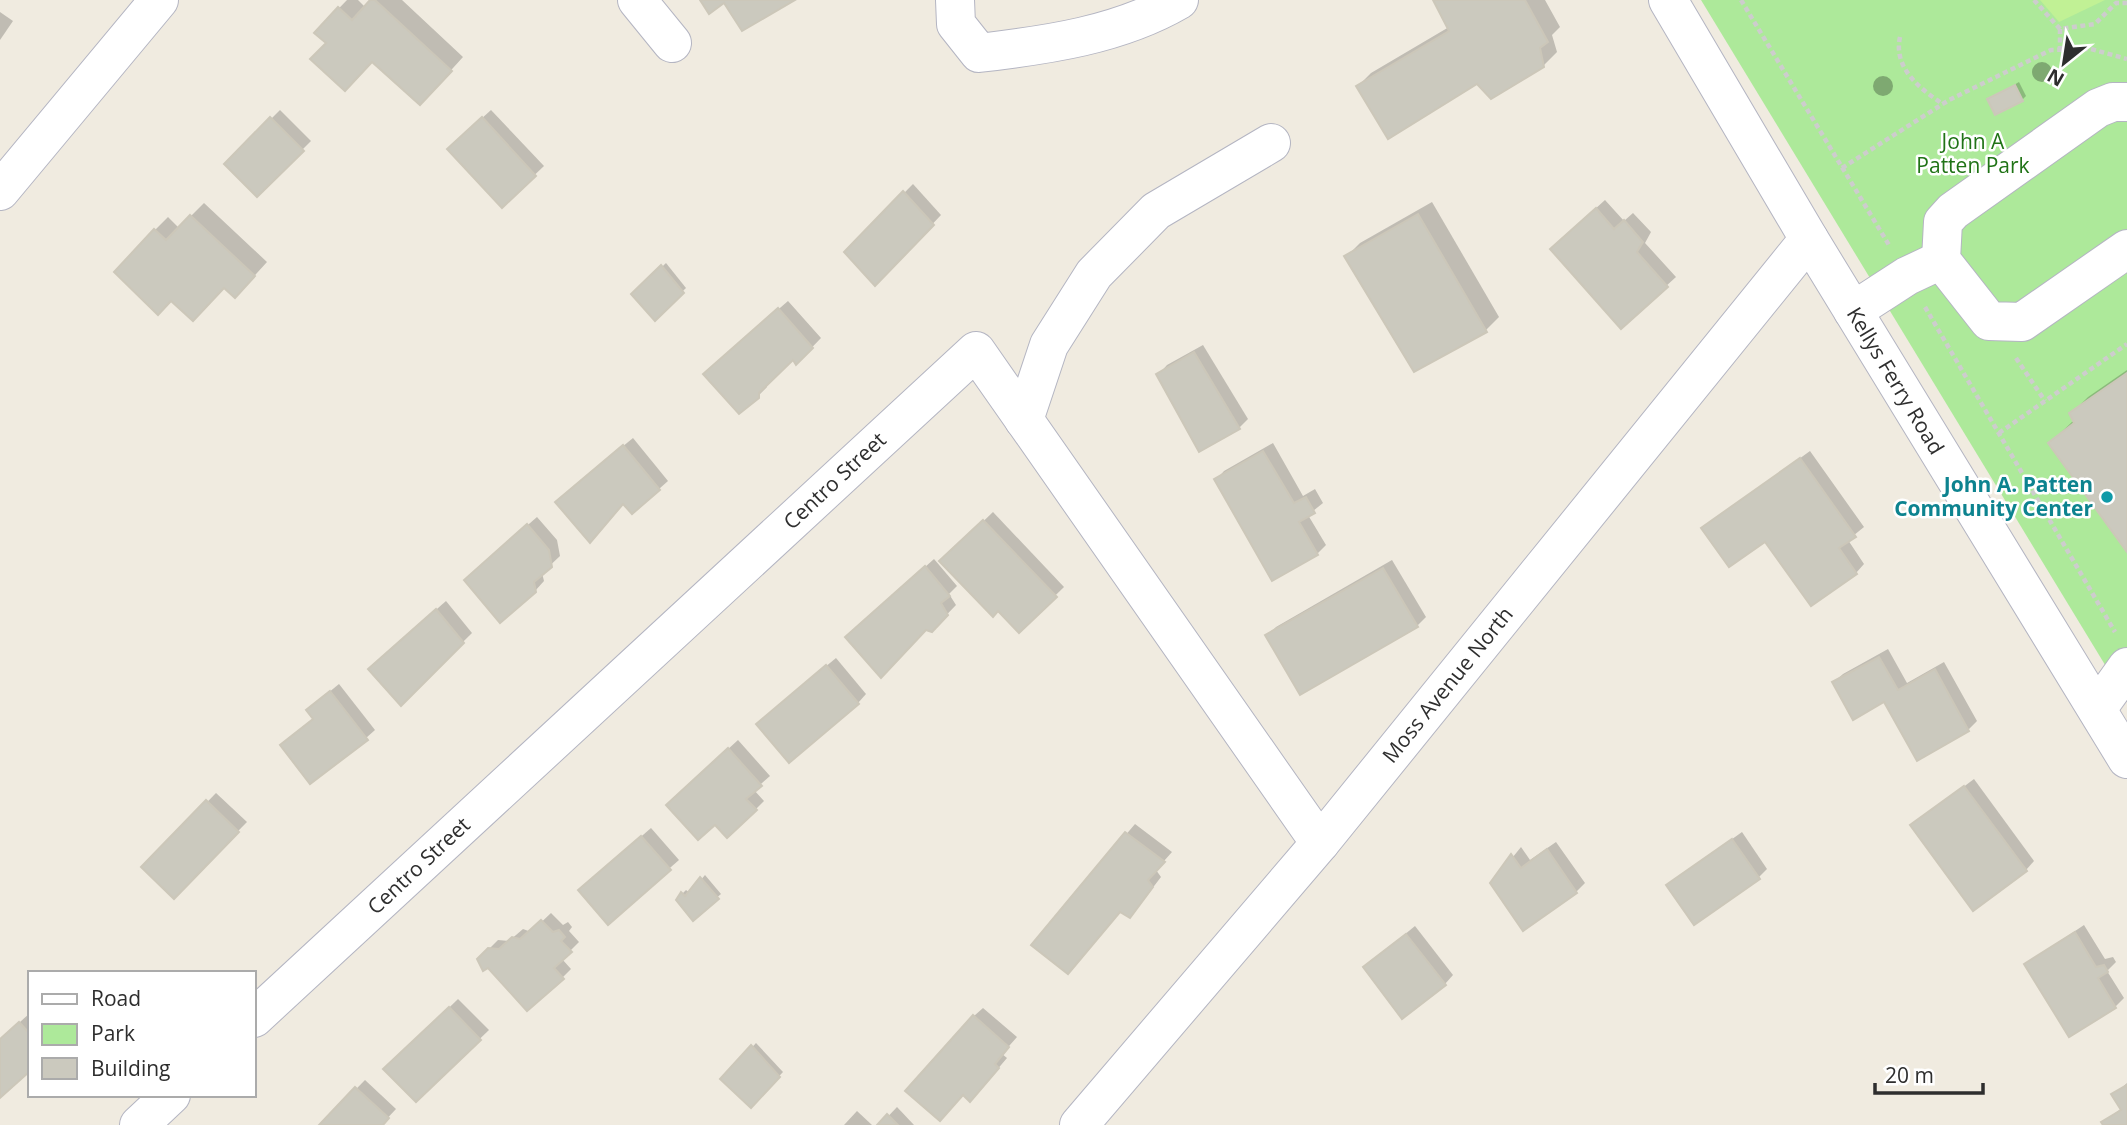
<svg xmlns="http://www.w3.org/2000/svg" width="2127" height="1125" viewBox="0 0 2127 1125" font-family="'Open Sans',sans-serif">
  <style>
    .green { fill: #ade99a }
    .pitch { fill: #c1f195 }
    .shadow { fill: #0003 }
    .building { fill: #cbc9be; stroke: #ccc7b9; stroke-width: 2 }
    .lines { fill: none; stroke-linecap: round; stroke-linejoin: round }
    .minor-casing { stroke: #b4b5c2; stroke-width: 40 }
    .path { stroke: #cdcdcd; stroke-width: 4.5; stroke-dasharray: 5 3.5; stroke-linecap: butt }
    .minor { stroke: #fff; stroke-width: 38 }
    .tree { fill: #7ea971 }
    .culture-dot { fill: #0f9aa8; stroke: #fff; stroke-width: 2.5 }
    .labels { text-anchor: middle; stroke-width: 5; stroke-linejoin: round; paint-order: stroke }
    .park-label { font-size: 21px; fill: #207316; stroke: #fff }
    .street-label { font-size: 21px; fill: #2e2e2e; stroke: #fff }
    .culture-label { font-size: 21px; font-weight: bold; fill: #0d838f; stroke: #fff; text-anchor: end }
  </style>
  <rect width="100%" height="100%" fill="#f0ebe0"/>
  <path class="green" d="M1701,0H2127V701Z"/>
  <path class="pitch" d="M2040,0H2105L2059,22Z"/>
  <g class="shadow">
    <path d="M347,0H358L366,8L373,0H402L463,57L433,90L373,60L328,43L316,32Z"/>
    <path d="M1435,0H1545L1560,27L1552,35L1557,52L1543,66L1477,82L1358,86L1371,73L1449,27Z"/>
    <path d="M0,12L13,21L0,40Z"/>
    <path d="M2019,82L2026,96L2022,100H1989Z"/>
    <path d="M280,110L311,141L257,195L226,164Z"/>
    <path d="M491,110L544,166L502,206L458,140Z"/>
    <path d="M913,184L941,215L876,284L846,252Z"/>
    <path d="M1605,200L1624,221L1633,213L1651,232L1645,243L1676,277L1622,326L1561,240Z"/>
    <path d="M1432,202L1499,317L1486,330L1347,256L1360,243Z"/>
    <path d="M204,203L267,262L248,283L225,286L193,318L155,230L168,217L179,228Z"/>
    <path d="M666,263L686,288L655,318L634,294Z"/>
    <path d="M788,301L821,338L797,363L793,358L767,383V387L758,396L714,365Z"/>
    <path d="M1203,345L1248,419L1239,428L1159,374L1167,365Z"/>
    <path d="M2127,370V549L2050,443L2074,420L2071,414L2088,397Z"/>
    <path d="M633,438L668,481L659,489L624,502L566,493Z"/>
    <path d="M1273,443L1303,496L1315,489L1323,503L1308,515L1326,545L1317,554L1216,480L1224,471Z"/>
    <path d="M1810,451L1864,527L1848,540L1864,564L1856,573L1766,540L1704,528Z"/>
    <path d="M993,512L1064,587L1019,631L942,561Z"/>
    <path d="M537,517L557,540L560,556L542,573L544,581L535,591L475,571Z"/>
    <path d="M934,559L957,586L949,594L956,605L932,630L856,629Z"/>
    <path d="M1392,560L1426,617L1417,626L1267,636L1276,627Z"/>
    <path d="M446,601L472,633L401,703L379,660Z"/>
    <path d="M1888,649L1907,683L1944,662L1977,721L1968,730L1834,682L1843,674Z"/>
    <path d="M836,658L866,694L858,703L767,715Z"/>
    <path d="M339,684L375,730L366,738L315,718L317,702Z"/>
    <path d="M738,740L770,776L754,790L764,801L756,809L715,822L677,796Z"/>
    <path d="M1974,779L2034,861L2026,870L1913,825Z"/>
    <path d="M216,793L247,822L174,896L144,867Z"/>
    <path d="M1135,824L1172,852L1156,870L1161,877L1138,907L1129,916L1121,910L1033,944Z"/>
    <path d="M651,828L679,860L608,922L589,882Z"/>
    <path d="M1742,832L1767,869L1759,877L1668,885Z"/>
    <path d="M1556,842L1585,883L1576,892L1492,883L1521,847L1530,860Z"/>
    <path d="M705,875L721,894L693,918L682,894L686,890L690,893Z"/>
    <path d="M551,913L563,925L568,922L572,927L569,931L579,942L562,959L571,969L562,978L479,959L498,940L509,941L523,929L531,932Z"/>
    <path d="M2084,925L2105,959L2113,957L2116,962L2107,971L2124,998L2115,1007L2026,964Z"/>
    <path d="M1415,926L1453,975L1445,984L1365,967Z"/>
    <path d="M458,999L489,1030L416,1100L386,1069Z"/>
    <path d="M983,1008L1017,1037L1002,1054L1007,1058L979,1091L974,1016Z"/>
    <path d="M30,1013V1068L0,1095V1040Z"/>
    <path d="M756,1043L783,1072L751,1106L723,1079Z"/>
    <path d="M365,1080L396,1109L381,1125H321Z"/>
    <path d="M2127,1083V1125H2105L2103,1122L2122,1108L2114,1095Z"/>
    <path d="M897,1107L914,1125H880Z"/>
    <path d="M857,1111L872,1125H844Z"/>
  </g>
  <g class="building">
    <path d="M370,0H375L452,71L420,105L372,62L345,91L310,59L326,43L314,33L338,7L352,20Z"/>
    <path d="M700,0H795L742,31L724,3L709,14Z"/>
    <path d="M1433,0H1525L1548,42L1540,48L1544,67L1491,99L1477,84L1388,139L1356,86L1449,31Z"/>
    <path d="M2015,85L2023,101L1995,115L1987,99Z"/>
    <path d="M270,117L304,151L257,197L224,164Z"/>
    <path d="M482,117L536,176L502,208L447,149Z"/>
    <path d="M903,191L934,225L875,286L844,252Z"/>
    <path d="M1596,208L1614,229L1624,220L1643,242L1637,252L1668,287L1621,329L1550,249Z"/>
    <path d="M1418,214L1487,332L1414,372L1344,256Z"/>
    <path d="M190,215L255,276L235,298L224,288L193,321L171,301L158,315L114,272L154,229L166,240Z"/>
    <path d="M661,265L684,293L655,321L631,294Z"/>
    <path d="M778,308L813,348L796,365L793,360L759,393V398L739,414L703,374Z"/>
    <path d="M1194,352L1240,429L1199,452L1156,374Z"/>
    <path d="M2127,373V552L2048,443L2074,423L2069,413Z"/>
    <path d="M623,445L660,490L632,514L623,504L590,543L555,502Z"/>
    <path d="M1263,451L1294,503L1306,497L1315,513L1299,522L1318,555L1272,581L1214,479Z"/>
    <path d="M1800,458L1856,537L1839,548L1857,574L1811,606L1765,542L1729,567L1701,528Z"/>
    <path d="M983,520L1057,597L1019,633L998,611L993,617L939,561Z"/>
    <path d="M527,524L549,550L552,567L534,582L536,592L500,623L464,580Z"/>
    <path d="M925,566L950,596L941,603L948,615L932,632L926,630L881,678L845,637Z"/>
    <path d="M1383,568L1418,627L1300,695L1265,635Z"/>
    <path d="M436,609L464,643L401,706L368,669Z"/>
    <path d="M1879,657L1898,690L1935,669L1969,731L1917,761L1884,702L1853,720L1832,682Z"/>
    <path d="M826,665L859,704L789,763L756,724Z"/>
    <path d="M330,691L368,740L310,784L280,745L313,719L306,710Z"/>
    <path d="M728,748L762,786L746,799L757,810L727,838L715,825L698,840L666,805Z"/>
    <path d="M1964,786L2027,871L1973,911L1910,825Z"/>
    <path d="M206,800L239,832L174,899L141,867Z"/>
    <path d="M1125,832L1165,862L1148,880L1153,887L1130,918L1120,912L1068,974L1031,945Z"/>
    <path d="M641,836L671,870L608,925L578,890Z"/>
    <path d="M1732,839L1760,879L1694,925L1666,885Z"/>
    <path d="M1547,849L1577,893L1523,931L1490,883L1511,854L1521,868Z"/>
    <path d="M700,877L719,899L693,921L676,900L681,892L685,896Z"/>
    <path d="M541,920L553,932L559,930L565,937L561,941L572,952L554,968L564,979L527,1011L488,968L483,971L477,959L488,948L499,949L512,937L520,939Z"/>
    <path d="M2075,932L2096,967L2104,965L2108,972L2098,978L2116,1008L2069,1037L2024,964Z"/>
    <path d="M1406,934L1446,985L1402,1019L1363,967Z"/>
    <path d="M449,1007L481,1040L416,1102L383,1069Z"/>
    <path d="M973,1015L1009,1047L995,1064L999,1068L970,1102L963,1095L940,1121L905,1091Z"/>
    <path d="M19,1022L30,1034V1071L0,1098V1039Z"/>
    <path d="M751,1045L780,1077L751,1108L720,1079Z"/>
    <path d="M2127,1085V1125H2103L2101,1122L2121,1110L2111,1094Z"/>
    <path d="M355,1087L389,1118L383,1125H319Z"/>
    <path d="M887,1114L898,1125H877Z"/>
  </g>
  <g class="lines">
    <defs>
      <g id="minor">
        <path d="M637,0L672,43"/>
        <path d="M955,0L956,24L979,53C1047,45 1119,35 1179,0"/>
        <path d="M1668,0L1809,239L2127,759"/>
        <path d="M2127,102H2113L2098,108L1953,211L1943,222L1941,260L1989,321L2022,322L2127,249"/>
        <path d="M0,191L159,0"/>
        <path d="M1853,311L1907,276L1941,260"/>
        <path d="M1024,420L1049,345L1094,274L1156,211L1271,143"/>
        <path d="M2097,709L2127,667"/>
        <path d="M254,1018L976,351L1320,843"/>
        <path d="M139,1125L171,1095"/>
        <path d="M1079,1125L1320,843L1809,239"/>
      </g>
    </defs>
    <use href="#minor" class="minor-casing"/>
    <g class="path">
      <path d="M1741,0L1889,245"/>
      <path d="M2034,0L2060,29L2095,24L2116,3H2127"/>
      <path d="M2060,29V50"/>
      <path d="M1900,37C1893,68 1920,89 1943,104"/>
      <path d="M1842,168L1949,100L2051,50L2091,49L2127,59"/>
      <path d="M1925,307L2115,632"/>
      <path d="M2016,358L2045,401"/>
      <path d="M1999,433L2127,344"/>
    </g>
    <use href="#minor" class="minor"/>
  </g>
  <g class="tree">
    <circle cx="2042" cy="72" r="10"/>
    <circle cx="1883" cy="86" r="10"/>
  </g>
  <circle class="culture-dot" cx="2107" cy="497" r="7"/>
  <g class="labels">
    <g class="park-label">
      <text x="1973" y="149">John A<tspan x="1973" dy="24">Patten Park</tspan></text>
    </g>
    <g class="street-label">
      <text transform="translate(1895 381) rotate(59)" y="7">Kellys Ferry Road</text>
      <text transform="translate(835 481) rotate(-43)" y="7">Centro Street</text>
      <text transform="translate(1448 685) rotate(-51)" y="7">Moss Avenue North</text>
      <text transform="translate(419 866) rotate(-43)" y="7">Centro Street</text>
    </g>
    <g class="culture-label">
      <text x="2093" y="492">John A. Patten<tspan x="2093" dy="24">Community Center</tspan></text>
    </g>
  </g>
  <rect x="28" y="971" width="228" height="126" fill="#ffffff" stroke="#ababab" stroke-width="2"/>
  <rect x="42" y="994" width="35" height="10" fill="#ffffff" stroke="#ababab" stroke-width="2"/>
  <text x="91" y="1006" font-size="21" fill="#2e2e2e">Road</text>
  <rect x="42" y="1024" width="35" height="21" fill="#ade99a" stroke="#ababab" stroke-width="2"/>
  <text x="91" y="1041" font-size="21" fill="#2e2e2e">Park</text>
  <rect x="42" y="1058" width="35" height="21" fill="#cbc9be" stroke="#ababab" stroke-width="2"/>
  <text x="91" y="1076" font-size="21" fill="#2e2e2e">Building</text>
  <g transform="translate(2064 63) rotate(210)" stroke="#ffffff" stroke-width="5" paint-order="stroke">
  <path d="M0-5L12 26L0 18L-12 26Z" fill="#2e2e2e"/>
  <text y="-10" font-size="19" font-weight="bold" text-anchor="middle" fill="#2e2e2e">N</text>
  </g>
  <path d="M1875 1083v10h108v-10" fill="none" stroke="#2e2e2e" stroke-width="3.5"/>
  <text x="1885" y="1083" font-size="21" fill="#2e2e2e" stroke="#ffffff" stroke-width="5" paint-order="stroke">20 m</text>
</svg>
